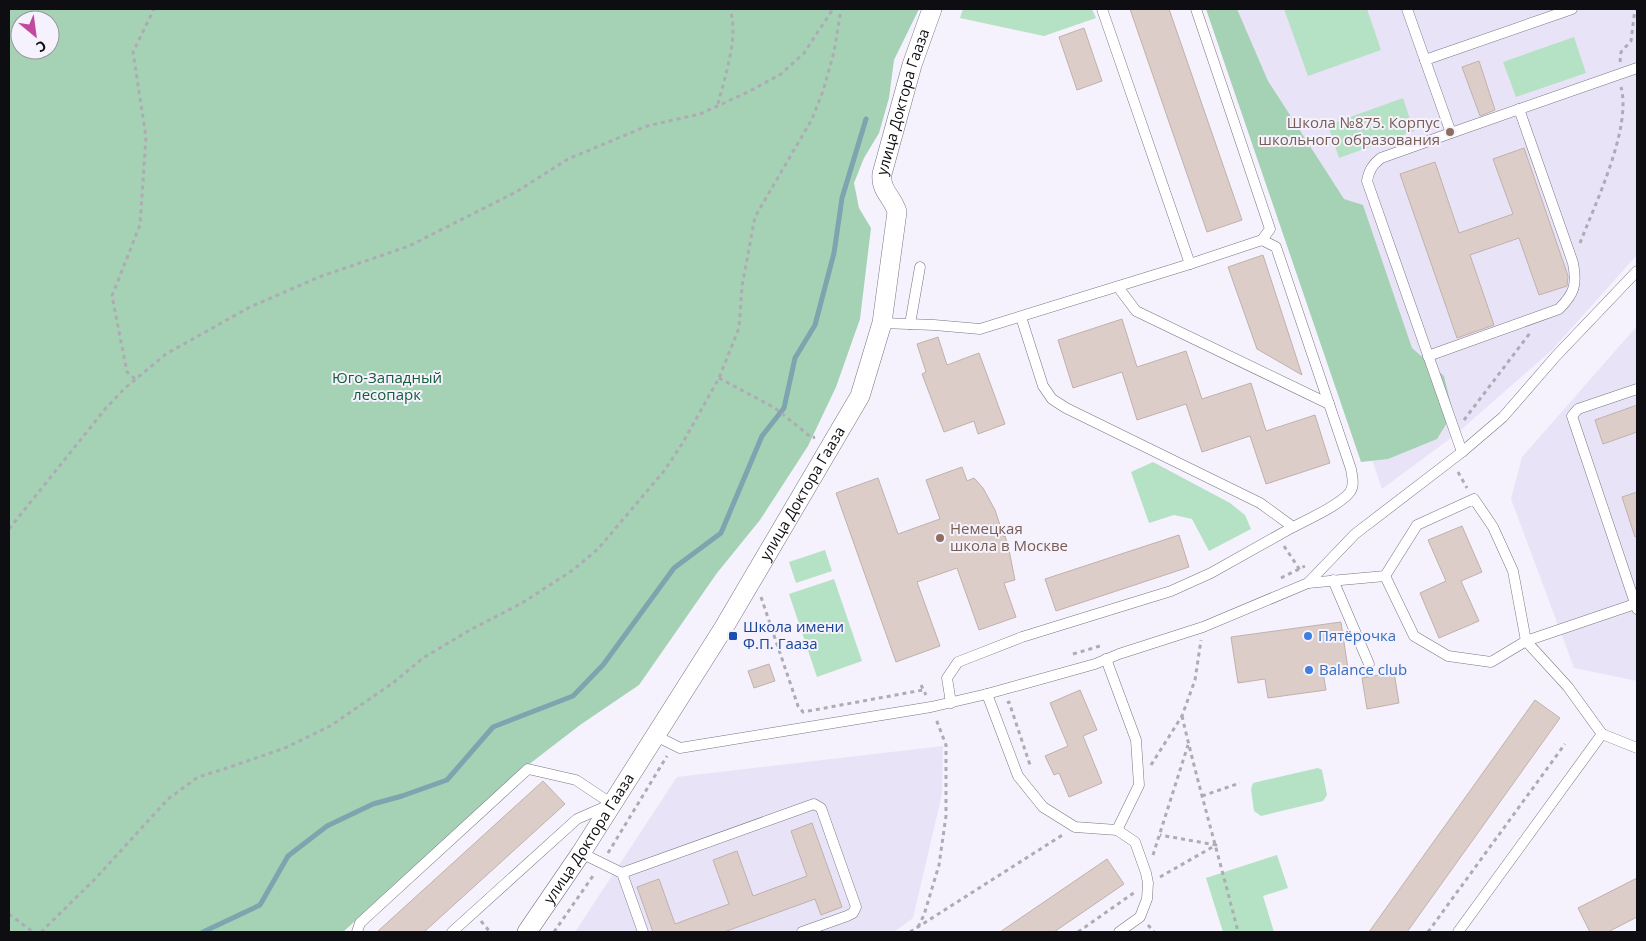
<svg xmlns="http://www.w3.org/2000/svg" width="1646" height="941" viewBox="0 0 1646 941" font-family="'Open Sans',sans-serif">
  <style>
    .built { fill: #e9e3f8 }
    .green { fill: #b5e1c5 }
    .forest { fill: #a5d2b5; fill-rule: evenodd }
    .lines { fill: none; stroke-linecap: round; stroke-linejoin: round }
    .stream { stroke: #7ca5af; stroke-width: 5 }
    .building { fill: #ddcdc8; stroke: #c0b1ab }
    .lane-casing { stroke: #797581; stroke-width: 11 }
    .street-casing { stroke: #797581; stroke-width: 20 }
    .path { stroke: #aeabb4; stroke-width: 3; stroke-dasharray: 4 4; stroke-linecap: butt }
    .lane { stroke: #fff; stroke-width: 10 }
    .street { stroke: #fff; stroke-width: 19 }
    .education-dot { fill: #8d6e63; stroke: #f5f2fd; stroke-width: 2 }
    .transit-dot { fill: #1a4fb4; stroke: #f5f2fd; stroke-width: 2 }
    .shop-dot { fill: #3f7fe0; stroke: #f5f2fd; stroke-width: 2 }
    .labels { text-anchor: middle; stroke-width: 4; stroke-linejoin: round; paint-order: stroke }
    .street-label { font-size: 15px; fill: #0e0d11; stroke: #f5f2fd }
    .education-label { font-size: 15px; fill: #785e54; stroke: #f5f2fd; text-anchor: end }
    .park-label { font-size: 15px; fill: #135d39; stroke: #f5f2fd }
    .transit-label { font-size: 15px; fill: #164399; stroke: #f5f2fd; text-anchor: start }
    .shop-label { font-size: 15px; fill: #366cbe; stroke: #f5f2fd; text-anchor: start }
  </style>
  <rect width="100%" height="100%" fill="#f5f2fd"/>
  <g class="built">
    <path d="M1221,9H1637V255L1552,350L1455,435L1382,489Z"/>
    <path d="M1637,326V681L1574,668L1511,499L1522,457Z"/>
    <path d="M943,746L942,794L913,918L894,932H575L677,777Z"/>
  </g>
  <g class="green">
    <path d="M963,9H1092L1096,18L1044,36L960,18Z"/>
    <path d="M1284,9H1367L1381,50L1308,76Z"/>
    <path d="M1574,37L1586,73L1516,97L1503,62Z"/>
    <path d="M1403,98L1414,131L1339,158L1328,125Z"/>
    <path d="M1153,462L1230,503L1245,515L1251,529L1209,551L1192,519L1174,515L1149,523L1131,472Z"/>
    <path d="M825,550L832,571L796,583L789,562Z"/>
    <path d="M834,579L862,661L817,677L789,594Z"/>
    <path d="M1318,768L1322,770L1327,795L1323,801L1261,816L1254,811L1251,789L1253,783Z"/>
    <path d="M1277,855L1288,888L1263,896L1274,932H1223L1206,878Z"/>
  </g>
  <g class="forest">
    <path d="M9,9H919L894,60L889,98L879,133L864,158L854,183L859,208L871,228L860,319L836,387L808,446L760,520L717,573L639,685L580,725L510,779L343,932H9ZM20,20H50V50H20Z"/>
    <path d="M1206,9H1237L1268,81L1344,199L1363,205L1412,348L1444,376L1453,413L1437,439L1388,459L1361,462Z"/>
  </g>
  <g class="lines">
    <path class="stream" d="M203,932L260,905L288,856L327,826L373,804L402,796L447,780L493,727L573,696L603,665L674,568L721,533L762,436L784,408L795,358L815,325L834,253L842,198L866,119"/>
  </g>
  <g class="building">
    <path d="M1130,9H1169L1242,220L1207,232Z"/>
    <path d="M1084,28L1102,81L1077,90L1059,37Z"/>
    <path d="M1479,61L1495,110L1480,116L1462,67Z"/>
    <path d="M1524,148L1568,276L1567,286L1539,295L1519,238L1470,255L1494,325L1457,338L1400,174L1435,162L1459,233L1513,214L1493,159Z"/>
    <path d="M1263,255L1302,375L1257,349L1228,267Z"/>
    <path d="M1122,319L1137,367L1186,351L1202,399L1251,383L1266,431L1315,415L1330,463L1266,484L1250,436L1202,452L1186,404L1137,420L1122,372L1073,388L1058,340Z"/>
    <path d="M938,337L947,365L979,353L1005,424L978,434L974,421L944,432L922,374L926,372L917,344Z"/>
    <path d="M1637,405V432L1603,444L1595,420Z"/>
    <path d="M962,467L967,481L974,478L983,488L995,510L1004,537L1005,536L1008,545L1015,580L1004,583L1016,617L979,630L957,568L917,582L940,646L896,662L836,493L878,478L898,534L940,519L926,480Z"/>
    <path d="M1637,492V536L1635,537L1622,497Z"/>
    <path d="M1462,526L1482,572L1461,581L1479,621L1439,638L1420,593L1446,581L1428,540Z"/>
    <path d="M1179,535L1189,567L1056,611L1045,579Z"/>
    <path d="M1341,622L1348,669L1323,672L1326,690L1268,698L1265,679L1238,683L1231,637Z"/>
    <path d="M769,664L775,681L754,688L748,671Z"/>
    <path d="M1394,672L1399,703L1367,709L1362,678Z"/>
    <path d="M1080,690L1097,730L1083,736L1102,783L1069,797L1059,773L1054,775L1045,756L1068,746L1050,703Z"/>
    <path d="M1535,700L1560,718L1407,932H1369Z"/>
    <path d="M543,781L565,804L424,932H377Z"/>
    <path d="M812,823L842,907L821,915L815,899L724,932H653L637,887L659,879L675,924L729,904L713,860L737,851L753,896L807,876L791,831Z"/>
    <path d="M1107,859L1124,884L1054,932H1000Z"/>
    <path d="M1637,878V917L1608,932H1590L1578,908Z"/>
  </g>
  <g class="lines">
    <defs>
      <g id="lane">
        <path d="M1102,9L1190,264"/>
        <path d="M1407,9L1425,60"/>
        <path d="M1451,133L1637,68"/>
        <path d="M1118,287L1136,311L1329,404"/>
        <path d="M1021,317L1043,386L1052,399L1066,408L1260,503L1293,527C1309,519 1340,505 1350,492C1355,485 1352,476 1351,469L1276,247L1262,240"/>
        <path d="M882,323L934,325L980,329L1190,264L1262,240L1270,229L1196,9"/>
        <path d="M910,324L920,267"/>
        <path d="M1428,356L1559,309C1575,293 1577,284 1573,263L1519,109"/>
        <path d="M1637,389L1578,409L1572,416L1637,609"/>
        <path d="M1462,452L1367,181C1369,170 1373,164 1381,158L1451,133L1425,60L1572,9"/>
        <path d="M1385,576L1414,636L1448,656L1491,662L1526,641L1635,604"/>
        <path d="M1333,580L1369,664"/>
        <path d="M1308,583L1355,534L1462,452L1503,417L1556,356L1637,271"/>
        <path d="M1106,659L1136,740L1139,785L1117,830"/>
        <path d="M987,694L1018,776L1043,807L1075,827L1117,830L1135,842L1146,873L1148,883L1147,899L1140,917L1119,932"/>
        <path d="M951,703L947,678L958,662L1022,637L1171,591L1211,573L1293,527"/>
        <path d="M1602,734L1637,748"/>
        <path d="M656,736L680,748L931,707L987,694L1095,664L1119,654L1203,627L1308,583L1385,576L1417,525L1474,499L1493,527L1513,571L1526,641L1568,687L1602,734L1458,932"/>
        <path d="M581,853L622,873L643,932"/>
        <path d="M622,873L814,804L821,808L856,907L853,913L847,916L802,932"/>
        <path d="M357,932L360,923L528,769L576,780L612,804"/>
        <path d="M452,932L577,819L609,805"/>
      </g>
      <g id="street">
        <path id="s1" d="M527,932L581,853L723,629L860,396L882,323L897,212C893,197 880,191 882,174L912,65L932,9"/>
      </g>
    </defs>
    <use href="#lane" class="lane-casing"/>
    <use href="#street" class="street-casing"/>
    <g class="path">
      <path d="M1620,62L1621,52L1631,41L1635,9"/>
      <path d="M718,104C725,76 739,37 730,9"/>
      <path d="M1580,243C1595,204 1632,128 1621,87"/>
      <path d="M719,378L775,408L812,438L815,437"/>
      <path d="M135,379L127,372L112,296L140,225L146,137L133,52L154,9"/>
      <path d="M1464,420L1530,333"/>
      <path d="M1458,472L1467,488"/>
      <path d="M9,529L106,408L125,388L166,354L250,307L280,294L319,277L409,246L516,192L568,159L647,126L700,114L748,92L781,74L804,53L833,9"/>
      <path d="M1284,546L1300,570"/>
      <path d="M1281,578L1305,566"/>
      <path d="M761,597L798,706L803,712L923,690"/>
      <path d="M1073,654L1100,646"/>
      <path d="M921,685L926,695"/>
      <path d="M1007,703L1009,702L1030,765"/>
      <path d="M1182,716C1199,789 1220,860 1238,932"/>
      <path d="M1151,765L1182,716L1195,680L1201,640"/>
      <path d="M1202,796L1240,783"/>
      <path d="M608,853L667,756"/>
      <path d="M1153,855L1188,745"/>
      <path d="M1160,877L1216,845L1160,835"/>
      <path d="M9,914L33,932"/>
      <path d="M481,921L490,932"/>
      <path d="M1148,925L1154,932"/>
      <path d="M918,927L924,915L939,865L946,816V745L936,719"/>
      <path d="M41,932L95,879L168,799L198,777L227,768L285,748L330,726L393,683L423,658L470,630L522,603L573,570L598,549L664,471L682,444L719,378L739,328L742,286L755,217L812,119L823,91L834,52L841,9"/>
      <path d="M554,932L595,873"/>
      <path d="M910,932L1064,834"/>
      <path d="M1078,932L1135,892"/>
      <path d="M1428,932L1565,744"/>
    </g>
    <use href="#lane" class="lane"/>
    <use href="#street" class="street"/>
  </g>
  <g class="education-dot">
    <circle cx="1450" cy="132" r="5"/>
    <circle cx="940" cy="538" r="5"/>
  </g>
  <rect class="transit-dot" x="728" y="631" width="10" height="10" rx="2.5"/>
  <g class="shop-dot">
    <circle cx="1308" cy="636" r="5"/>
    <circle cx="1309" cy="670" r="5"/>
  </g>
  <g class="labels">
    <g class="street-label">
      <text dy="5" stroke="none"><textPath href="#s1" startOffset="936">улица Доктора Гааза</textPath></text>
      <text dy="5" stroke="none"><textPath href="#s1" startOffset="518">улица Доктора Гааза</textPath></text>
      <text dy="5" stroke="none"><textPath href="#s1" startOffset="112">улица Доктора Гааза</textPath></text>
    </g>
    <g class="education-label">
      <text x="1440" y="128">Школа №875. Корпус<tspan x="1440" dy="17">школьного образования</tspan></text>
      <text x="950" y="534" text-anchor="start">Немецкая<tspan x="950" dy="17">школа в Москве</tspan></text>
    </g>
    <g class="park-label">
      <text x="387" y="383">Юго-Западный<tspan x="387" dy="17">лесопарк</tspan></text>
    </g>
    <g class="transit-label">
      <text x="743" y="632">Школа имени<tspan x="743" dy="17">Ф.П. Гааза</tspan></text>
    </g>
    <g class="shop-label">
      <text x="1318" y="641">Пятёрочка</text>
      <text x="1319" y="675">Balance club</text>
    </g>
  </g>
  <rect width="1646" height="941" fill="none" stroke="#0e0d11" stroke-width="20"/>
  <g transform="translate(35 35) rotate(151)"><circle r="24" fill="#f5f2fd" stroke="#99969f"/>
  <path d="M0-4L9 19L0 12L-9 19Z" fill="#c2499d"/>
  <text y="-8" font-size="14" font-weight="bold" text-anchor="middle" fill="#0e0d11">С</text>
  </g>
</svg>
